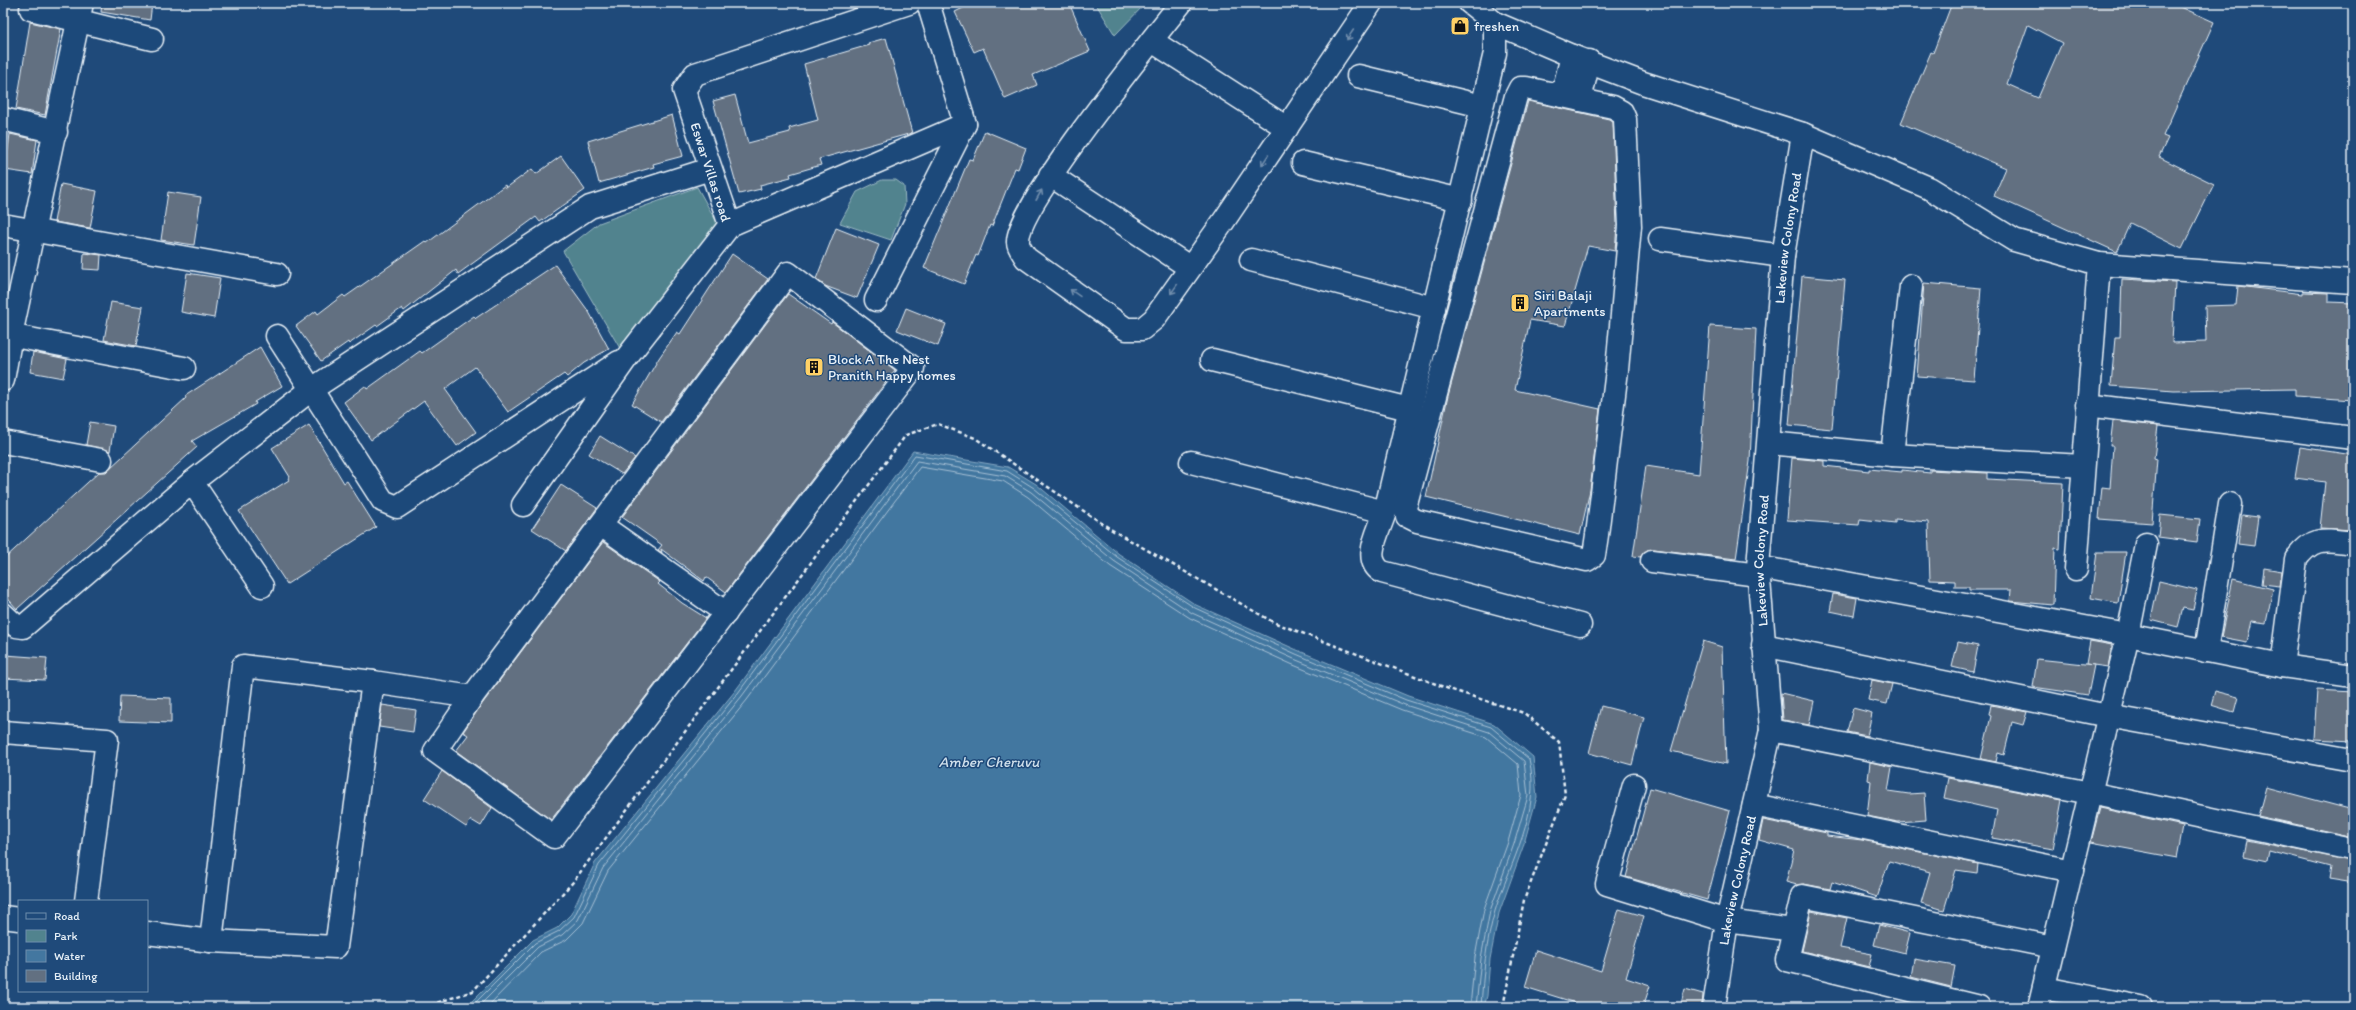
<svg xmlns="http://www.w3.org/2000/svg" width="2356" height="1010" viewBox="0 0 2356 1010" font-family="Itim,sans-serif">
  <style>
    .green { fill: #51838e; stroke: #9cbac3 }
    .water { fill: #4377a0; stroke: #85a8c3 }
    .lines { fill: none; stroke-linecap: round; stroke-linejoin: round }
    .shore { stroke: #a6c0d5; stroke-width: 1 }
    .building { fill: #627081; stroke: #e8f1f8; fill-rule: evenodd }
    .minor-casing { stroke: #e8f1f8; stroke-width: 25 }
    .path { stroke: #e8f1f8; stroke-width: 2.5; stroke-dasharray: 4 3; stroke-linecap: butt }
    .minor { stroke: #1f4a7a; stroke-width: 22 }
    .oneway { stroke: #6f8dac }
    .labels { text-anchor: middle; stroke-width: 3; stroke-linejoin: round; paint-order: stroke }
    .poi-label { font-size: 14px; fill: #e8f1f8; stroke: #1f4a7a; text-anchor: start }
    .street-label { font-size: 14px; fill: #e8f1f8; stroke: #1f4a7a }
    .water-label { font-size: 15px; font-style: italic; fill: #cfdfeb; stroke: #1f4a7a }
  </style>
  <rect width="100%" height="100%" fill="#1f4a7a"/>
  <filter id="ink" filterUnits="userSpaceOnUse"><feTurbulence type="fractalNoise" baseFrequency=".025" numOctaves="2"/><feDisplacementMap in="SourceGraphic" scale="8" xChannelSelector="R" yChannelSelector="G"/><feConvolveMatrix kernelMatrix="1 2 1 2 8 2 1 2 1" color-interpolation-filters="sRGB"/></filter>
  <g filter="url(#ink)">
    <g class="green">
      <path d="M1099,3H1146L1115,35L1096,4Z"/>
      <path d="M882,180H896L904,186L905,204L891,240L840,223L857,192Z"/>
      <path d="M697,187L719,226L621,350L563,251L599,223Z"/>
    </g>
    <path class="water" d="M913,451L1008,467L1036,484L1119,554L1196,605L1297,650L1408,696L1494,724L1533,757L1537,797L1523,847L1499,913L1490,959L1487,996L1484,1007H462L470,1003L533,940L557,928L571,914L595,863L735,691Z"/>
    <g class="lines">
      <g class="shore">
        <path d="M471,1007L535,943L559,931L574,917L599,865L738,693L915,455L1007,471L1034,488L1117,557L1195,608L1296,654L1406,700L1491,727L1529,759C1542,811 1510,862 1495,911C1486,941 1483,976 1481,1007"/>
        <path d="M478,1007L538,947L562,935L578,920L603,868L742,696L917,461L1005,476L1031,492L1114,561L1192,613L1294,659L1405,705L1489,732L1524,761L1528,796L1514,844L1490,911L1481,958L1476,1007"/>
        <path d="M487,1007L541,952L566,940L583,923L608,871L747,700L920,467L1003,481L1028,497L1110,566L1190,618L1291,664L1402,710L1486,737L1518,764L1521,795L1508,842L1484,909L1475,957L1470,1007"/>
      </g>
    </g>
    <g class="building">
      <path d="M102,3H152L150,20L101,12Z"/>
      <path d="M973,3H1069L1090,51L1033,75L1037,85L1005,99L983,48L974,52L955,12Z"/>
      <path d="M1952,3H2172L2214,22L2163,136L2168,138L2159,157L2214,184L2182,249L2130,223L2117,252L1994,196L2006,168L1901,123L1931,52L1933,53ZM2028,25L2062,43L2038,98L2007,84Z"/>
      <path d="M30,22L61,29L45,115L16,109Z"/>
      <path d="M886,38L912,133L819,159L821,165L790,174L791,177L760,185L761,189L739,194L713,101L735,95L748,143L790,132L789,128L818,120L804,64L869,45L868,43Z"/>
      <path d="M1528,101L1609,119L1613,122L1617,226L1615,251L1588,246L1565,326L1530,320L1515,390L1600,409L1590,490L1580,535L1426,497L1448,396Z"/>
      <path d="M672,115L683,156L653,164L654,167L599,183L588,141Z"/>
      <path d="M985,131L1026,148L1018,169L1015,168L992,226L990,225L978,256L976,255L964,284L924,268L969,159L973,160Z"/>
      <path d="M10,134L37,140L32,174L5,170Z"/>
      <path d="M561,156L585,190L540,222L536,217L458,274L456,270L404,311L402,308L377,326L376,325L349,344L348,342L321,361L296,326L316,311L318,314L343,295L345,297L425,241L427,243L505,185L506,188L532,169L536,174Z"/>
      <path d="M61,184L97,191L90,228L54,222Z"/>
      <path d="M168,192L201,197L194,245L161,240Z"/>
      <path d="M836,228L879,245L857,298L825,286L816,279Z"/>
      <path d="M84,253L101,255L100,270L83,269Z"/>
      <path d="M732,254L768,279L661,422L632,404L659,358L677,332L680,334Z"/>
      <path d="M555,265L589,312L609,349L584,363L567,377L564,374L508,412L475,367L445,389L476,432L457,446L424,401L371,440L344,402L365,386L367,389L420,351L422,353L474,316L476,318Z"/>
      <path d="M187,273L220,278L214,318L181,312Z"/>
      <path d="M1802,276L1845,280L1832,429L1789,425Z"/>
      <path d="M2122,279L2175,282L2172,343L2206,342L2205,306L2236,305L2238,286L2303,294V292L2329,293V302L2353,303V400L2295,396V389L2173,391L2111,386L2115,337H2120Z"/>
      <path d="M1924,283L1981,288L1974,380L1917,376Z"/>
      <path d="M788,294L831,324L832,322L895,370L726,592L706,577L704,581L661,549L662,553L658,550L662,545L622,517Z"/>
      <path d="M111,302L143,307L136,346L104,340Z"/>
      <path d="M906,308L946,324L938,346L897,330Z"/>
      <path d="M1710,326L1756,329L1750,461L1736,559L1654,549L1647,550L1640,557L1633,556L1646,466L1699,474Z"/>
      <path d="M260,347L282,386L255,402L256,404L192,441L197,447L17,609L3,593V560L99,472H106L110,468L186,398L185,396Z"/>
      <path d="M33,352L67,359L63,378L30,372Z"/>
      <path d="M2113,421L2158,426L2154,458L2157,459L2152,523L2099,519L2102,487L2110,488L2113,446H2110Z"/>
      <path d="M90,422L114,426L110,451L86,445Z"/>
      <path d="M309,425L344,483L347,481L376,527L287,584L239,511L289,480L288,478L290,477L272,448Z"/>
      <path d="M600,436L635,458L622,474L589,454Z"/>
      <path d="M2300,447L2353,455V530L2320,528L2325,482L2295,478Z"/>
      <path d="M1792,458L1824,461V466L1869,471V469L1902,472V470L1930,473V470L1987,473V479L2063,483L2060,549L2055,548L2053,605L2010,601L2011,590H1969V587H1955V581L1930,580L1928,522L1895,519V523L1860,519L1859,525L1787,520Z"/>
      <path d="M561,485L597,508L566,551L532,529Z"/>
      <path d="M2160,515L2200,519L2197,542L2158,537Z"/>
      <path d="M2242,515L2258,517L2254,546L2238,544Z"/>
      <path d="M603,542L660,582L658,584L682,603L706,618L551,820L456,751L468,735L463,732L482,704Z"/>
      <path d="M2097,552H2126L2118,603L2091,598Z"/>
      <path d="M2264,568L2282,571L2280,586L2262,584Z"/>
      <path d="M2233,579L2273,589L2266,623L2252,621L2247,642L2221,637Z"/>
      <path d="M2159,581L2197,590L2193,610L2183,608L2178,627L2151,620Z"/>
      <path d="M1833,594L1857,598L1854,616L1830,611Z"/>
      <path d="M1703,641L1722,647L1726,764L1671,751Z"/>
      <path d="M2090,641L2112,645L2108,667L2086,664Z"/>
      <path d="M1958,642L1978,646L1973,672L1952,667Z"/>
      <path d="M5,655L47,658L45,680L3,678Z"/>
      <path d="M2037,659L2094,665L2088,695L2033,687Z"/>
      <path d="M1872,680L1892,684L1887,704L1868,700Z"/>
      <path d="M2317,690L2353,692V741L2314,739Z"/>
      <path d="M2215,691L2238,697L2234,712L2211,705Z"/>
      <path d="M1781,693L1814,701L1809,725L1783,720Z"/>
      <path d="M120,696L171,698V723L119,721Z"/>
      <path d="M382,705L416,710L413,732L379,727Z"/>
      <path d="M1991,705L2027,712L2023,725L2012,722L2004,755L1998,753L1996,762L1981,759L1991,716L1989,715Z"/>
      <path d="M1601,706L1644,717L1632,765L1589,753Z"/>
      <path d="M1853,708L1872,713L1867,736L1847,732Z"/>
      <path d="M1870,762L1892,767L1888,791L1909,794L1924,793L1926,820L1898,822L1867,816L1871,781L1868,780Z"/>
      <path d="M442,771L492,808L481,826L471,820L466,827L424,799Z"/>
      <path d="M1948,778L2062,800L2053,849L1992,838L1997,810L1944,798Z"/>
      <path d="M2266,787L2353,810V837L2258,816Z"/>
      <path d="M1650,788L1730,811L1707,900L1626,877Z"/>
      <path d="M2100,808L2183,826L2177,858L2091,842Z"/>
      <path d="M1763,820L1827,833V836L1862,840L1978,864L1977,873L1956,870L1944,910L1921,903L1930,872L1889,861L1877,897L1832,882L1830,889L1804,884L1797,885L1786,882L1794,850L1759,840Z"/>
      <path d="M2247,840L2353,861V883L2328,879L2330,867L2269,851L2267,861L2244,856Z"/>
      <path d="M1619,909L1644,916L1626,978L1650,986L1643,1007H1589L1525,987L1536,950L1601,971Z"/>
      <path d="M1811,911L1847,918L1840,948L1872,954L1869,967L1802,951Z"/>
      <path d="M1879,925L1910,933L1905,953L1874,945Z"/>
      <path d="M1914,959L1955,966L1951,987L1911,977Z"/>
      <path d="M1685,989L1703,994L1702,1007H1680Z"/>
    </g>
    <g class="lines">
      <defs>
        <g id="minor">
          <path d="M1181,3C1153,39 1016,207 1018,242C1018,247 1023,253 1026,258L1126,329H1142L1154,319L1223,222L1371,3"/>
          <path d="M1470,3L1495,23L1572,56L1643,83L1803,134L1929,188L2014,240L2099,264L2353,282"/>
          <path d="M31,9L152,39"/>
          <path d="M1495,23V53L1385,512C1380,530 1361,559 1382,572L1580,625"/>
          <path d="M1152,41L1287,128"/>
          <path d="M1358,76L1482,106"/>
          <path d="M1520,88H1526L1613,107L1622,112L1625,119L1630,226L1617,370L1597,535L1594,555L1587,560L1417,521L1407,516L1405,508L1516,96Z"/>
          <path d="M1562,96L1572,56"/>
          <path d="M1580,100L1589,61"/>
          <path d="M3,119L56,132"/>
          <path d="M1303,163L1461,200"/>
          <path d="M1050,175L1189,267"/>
          <path d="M3,225L277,274"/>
          <path d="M730,225L965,124"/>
          <path d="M1660,239L1783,256"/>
          <path d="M1251,260L1434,308"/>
          <path d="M788,273L913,368L554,837L435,751L472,697Z"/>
          <path d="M876,300L965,124L928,3"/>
          <path d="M3,334L184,368"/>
          <path d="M277,336L383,501L397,507L619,362"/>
          <path d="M1212,360L1409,409"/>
          <path d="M3,380L11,335L82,3"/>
          <path d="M2087,405L2353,438"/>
          <path d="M3,442L101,460"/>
          <path d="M1769,443L1892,455L2083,466"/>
          <path d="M1892,455L1911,286"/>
          <path d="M1191,462L1385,512"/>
          <path d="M192,482L262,586"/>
          <path d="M523,505L628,356L730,225L684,90L695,74L909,3"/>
          <path d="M601,525L726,613"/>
          <path d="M1652,561L1758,575"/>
          <path d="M1758,567L2128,635L2282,666L2353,676"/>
          <path d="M2076,569L2099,264"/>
          <path d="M3,614L16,626L23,627L192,482L312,389L590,207L710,169"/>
          <path d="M1763,645L2108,716L2352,760"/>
          <path d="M2206,651L2230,504"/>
          <path d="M2282,666L2296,559C2314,535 2326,540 2353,543"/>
          <path d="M1771,730L2090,793L2351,849"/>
          <path d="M3,732L107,740L86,901"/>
          <path d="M1634,785L1607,884L1727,921L1793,930"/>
          <path d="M1754,805L2072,871"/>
          <path d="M3,917L19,919"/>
          <path d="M147,933L211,941L336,947L373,682"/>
          <path d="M211,941L243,666L373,682L472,697"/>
          <path d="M2044,988L2141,1007"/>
          <path id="s1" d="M1714,1007L1727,921L1771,730L1758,567L1783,256L1803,134"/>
          <path d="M1979,1007L1787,960L1802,896L2053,947"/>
          <path d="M2039,1007L2128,635L2146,544"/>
        </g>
      </defs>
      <use href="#minor" class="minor-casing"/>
      <path class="path" d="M424,1007L473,991L573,882L906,435L938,424L975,438L1112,530L1273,622L1449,689L1524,713L1559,742L1565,795L1524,900L1503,1007"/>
      <use href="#minor" class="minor"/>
    </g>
    <defs><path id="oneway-shaft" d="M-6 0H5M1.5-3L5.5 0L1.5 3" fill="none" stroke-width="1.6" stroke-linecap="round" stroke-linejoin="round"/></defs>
    <g class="oneway">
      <use href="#oneway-shaft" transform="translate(1350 35) rotate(124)"/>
      <use href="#oneway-shaft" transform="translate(1265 160) rotate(124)"/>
      <use href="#oneway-shaft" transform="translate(1039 195) rotate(-61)"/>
      <use href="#oneway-shaft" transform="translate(1174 289) rotate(125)"/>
      <use href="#oneway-shaft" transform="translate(1075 293) rotate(-145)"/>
    </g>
  </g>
  <defs>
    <symbol id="shop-square" viewBox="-11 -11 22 22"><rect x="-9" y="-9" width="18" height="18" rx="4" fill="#ffd166" stroke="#1f4a7a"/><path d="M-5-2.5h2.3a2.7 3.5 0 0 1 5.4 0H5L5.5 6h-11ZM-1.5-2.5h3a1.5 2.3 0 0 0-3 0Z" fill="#111"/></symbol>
    <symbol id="building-square" viewBox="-11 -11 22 22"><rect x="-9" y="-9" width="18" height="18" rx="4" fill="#ffd166" stroke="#1f4a7a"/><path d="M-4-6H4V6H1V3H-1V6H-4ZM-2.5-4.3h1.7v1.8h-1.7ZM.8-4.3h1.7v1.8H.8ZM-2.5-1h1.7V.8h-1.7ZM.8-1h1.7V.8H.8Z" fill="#111"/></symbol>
  </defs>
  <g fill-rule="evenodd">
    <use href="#shop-square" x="1449" y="15" width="22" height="22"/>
    <use href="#building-square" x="1509" y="292" width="22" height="22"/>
    <use href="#building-square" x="803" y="356" width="22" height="22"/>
  </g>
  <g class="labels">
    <g class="poi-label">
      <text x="1474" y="31">freshen</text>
      <text x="1534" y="300">Siri Balaji<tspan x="1534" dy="16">Apartments</tspan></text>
      <text x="828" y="364">Block A The Nest<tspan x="828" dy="16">Pranith Happy homes</tspan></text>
    </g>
    <g class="street-label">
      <text transform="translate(711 172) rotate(72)" y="5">Eswar Villas road</text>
      <text dy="5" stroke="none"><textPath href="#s1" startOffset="777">Lakeview Colony Road</textPath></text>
      <text dy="5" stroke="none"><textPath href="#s1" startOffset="453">Lakeview Colony Road</textPath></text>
      <text dy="5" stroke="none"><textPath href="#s1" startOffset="129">Lakeview Colony Road</textPath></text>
    </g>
    <g class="water-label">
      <text x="989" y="767">Amber Cheruvu</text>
    </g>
  </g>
  <rect width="2356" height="1010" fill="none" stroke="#1f4a7a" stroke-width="16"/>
  <rect x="8" y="8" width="2340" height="994" fill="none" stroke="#e8f1f8" stroke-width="1.5" filter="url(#ink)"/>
  <rect x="18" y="900" width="130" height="92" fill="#1f4a7a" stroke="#6f8dac"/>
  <rect x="26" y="913" width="20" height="6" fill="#1f4a7a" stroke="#6f8dac"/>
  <text x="54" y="920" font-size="12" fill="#e8f1f8">Road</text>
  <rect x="26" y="930" width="20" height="12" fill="#51838e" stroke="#6f8dac"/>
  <text x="54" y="940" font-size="12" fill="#e8f1f8">Park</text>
  <rect x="26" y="950" width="20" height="12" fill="#4377a0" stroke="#6f8dac"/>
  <text x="54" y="960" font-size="12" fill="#e8f1f8">Water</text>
  <rect x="26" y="970" width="20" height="12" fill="#627081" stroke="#6f8dac"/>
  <text x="54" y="980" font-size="12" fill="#e8f1f8">Building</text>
</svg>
